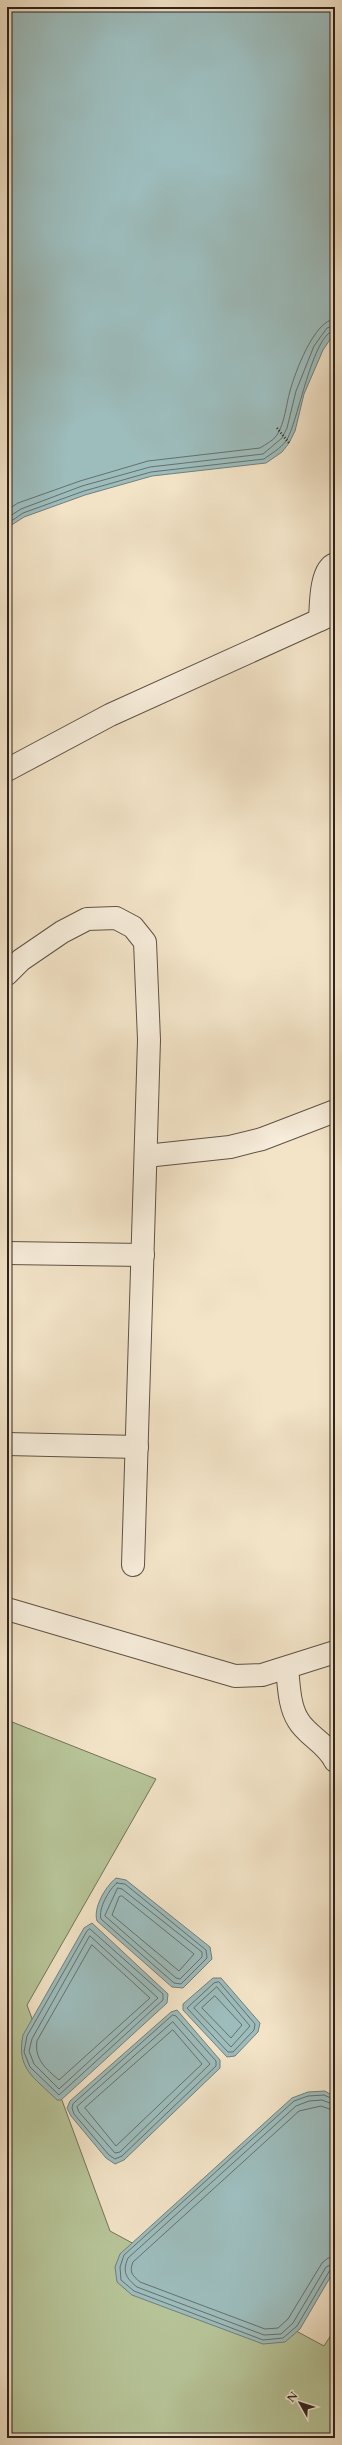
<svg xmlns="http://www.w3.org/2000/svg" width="342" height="2445" viewBox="0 0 342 2445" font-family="Cardo,serif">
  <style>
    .green { fill: #b7c599; stroke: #72745a }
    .water { fill: #9dbdbd; stroke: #717f7d }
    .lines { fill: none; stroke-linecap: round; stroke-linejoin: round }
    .shore { stroke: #66706c; stroke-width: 1 }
    .minor-casing { stroke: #5f5247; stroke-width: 24 }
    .path { stroke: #2e221c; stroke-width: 2.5; stroke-dasharray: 1 2; stroke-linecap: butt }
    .minor { stroke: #f7eddb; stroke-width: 22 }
  </style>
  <rect width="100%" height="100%" fill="#f3e4c8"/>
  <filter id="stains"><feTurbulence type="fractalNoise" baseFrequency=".005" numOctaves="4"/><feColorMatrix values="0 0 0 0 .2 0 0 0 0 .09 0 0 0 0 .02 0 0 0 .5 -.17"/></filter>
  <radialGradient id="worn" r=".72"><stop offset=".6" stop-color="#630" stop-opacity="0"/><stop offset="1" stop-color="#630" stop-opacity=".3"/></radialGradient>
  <path class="green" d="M7,1720L156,1779L27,2005L110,2231L324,2346L335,2329V2438H7Z"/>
  <g class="water">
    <path d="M7,7H335V332L323,350L304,394L295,431L289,443L282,452L266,463L152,476L85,495L24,517L7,528Z"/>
    <path d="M116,1878L126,1880L210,1947L212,1959L183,1988L172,1987L97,1921C93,1908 105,1887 116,1878Z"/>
    <path d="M92,1923L168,1994L167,2003L61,2100H57C34,2077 16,2069 23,2035L84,1928Z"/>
    <path d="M213,1978H221L260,2023L258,2032L235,2056L227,2057L183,2010V2004Z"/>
    <path d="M177,2010L220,2060V2068L124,2160L115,2164L106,2158L71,2116L67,2108L70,2101L171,2012Z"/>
    <path d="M325,2091L335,2097V2269L300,2329L285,2342L263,2344L132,2295L117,2282L115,2267L120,2254L292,2098L308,2092Z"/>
  </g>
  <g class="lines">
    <g class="shore">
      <path d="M7,510L18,503L80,481L148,461L260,448C266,444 273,441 277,435C285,422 286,405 290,391C295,373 314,320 335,319"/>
      <path d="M7,518L21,509L82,486L150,467L263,454L282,438L287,428L296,391L314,346L327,328L335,325"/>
      <path d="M7,524L23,513L84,491L151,472L264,459C272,453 280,449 286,441C298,424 312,333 335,330"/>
      <path d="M117,1883L125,1884L206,1950L207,1958L181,1984L174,1983L101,1919C98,1909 109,1889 117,1883Z"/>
      <path d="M118,1888L122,1889L202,1952V1957L180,1979L176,1978L105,1916Z"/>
      <path d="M122,1896L194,1954L179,1971L112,1915L119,1897Z"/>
      <path d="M90,1929L163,1994V2000L59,2095L30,2067L24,2052L27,2036L87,1931Z"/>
      <path d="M90,1936L158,1998L59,2089L34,2064L29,2051L32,2039Z"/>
      <path d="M92,1945L150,1998L59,2080C46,2069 34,2059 37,2041Z"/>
      <path d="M219,1982L255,2024L254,2030L233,2052H228L187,2008L214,1983Z"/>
      <path d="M217,1987L250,2026L231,2047L194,2008Z"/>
      <path d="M215,1996L242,2025L231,2038L202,2008Z"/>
      <path d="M173,2015L176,2016L216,2061V2066L122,2156L115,2159L109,2155L74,2114L72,2108L73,2104Z"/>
      <path d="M173,2022L210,2064L120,2152L115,2153L79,2112L77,2107Z"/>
      <path d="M173,2030L202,2064L116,2146L85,2108Z"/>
      <path d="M335,2100L324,2095L308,2096L294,2101L124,2255L120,2267L121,2280L134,2291L263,2340L283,2338L297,2326L330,2270L335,2268"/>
      <path d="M335,2105L322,2100L309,2101L296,2106L128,2258C122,2272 126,2278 137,2287L264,2335L281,2334L293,2323L326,2267L335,2263"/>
      <path d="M335,2111L321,2106L299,2111L133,2262C129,2272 132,2275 140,2282L265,2329L278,2328L288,2319L322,2263L328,2258L335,2257"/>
    </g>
    <defs>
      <g id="minor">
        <path d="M320,620C321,606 320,570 335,564"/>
        <path d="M7,770L110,715L335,613"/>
        <path d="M7,974L21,960L62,932L87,919L116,918L133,927L145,942L149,1040L133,1565"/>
        <path d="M146,1156L230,1147L262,1139L335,1111"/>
        <path d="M7,1253L143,1255"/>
        <path d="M7,1444L137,1447"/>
        <path d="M7,1609L235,1676L262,1675L335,1652"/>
        <path d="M287,1669C289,1685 289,1706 298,1720C307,1736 327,1743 335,1761"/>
      </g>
    </defs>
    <use href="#minor" class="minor-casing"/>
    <path class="path" d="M277,428L289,443"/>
    <use href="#minor" class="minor"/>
  </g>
  <rect width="342" height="2445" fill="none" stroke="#f3e4c8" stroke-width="24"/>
  <rect x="8" y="8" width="326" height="2429" fill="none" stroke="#2e221c" stroke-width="2"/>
  <rect x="12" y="12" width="318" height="2421" fill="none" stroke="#2e221c"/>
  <g transform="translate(300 2403) rotate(309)" stroke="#f7eddb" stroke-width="3" paint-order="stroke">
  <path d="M0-3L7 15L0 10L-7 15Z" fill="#2e221c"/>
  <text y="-6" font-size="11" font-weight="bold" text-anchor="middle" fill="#2e221c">N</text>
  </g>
  <rect width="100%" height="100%" filter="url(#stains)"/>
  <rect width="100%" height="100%" fill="url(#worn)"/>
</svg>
